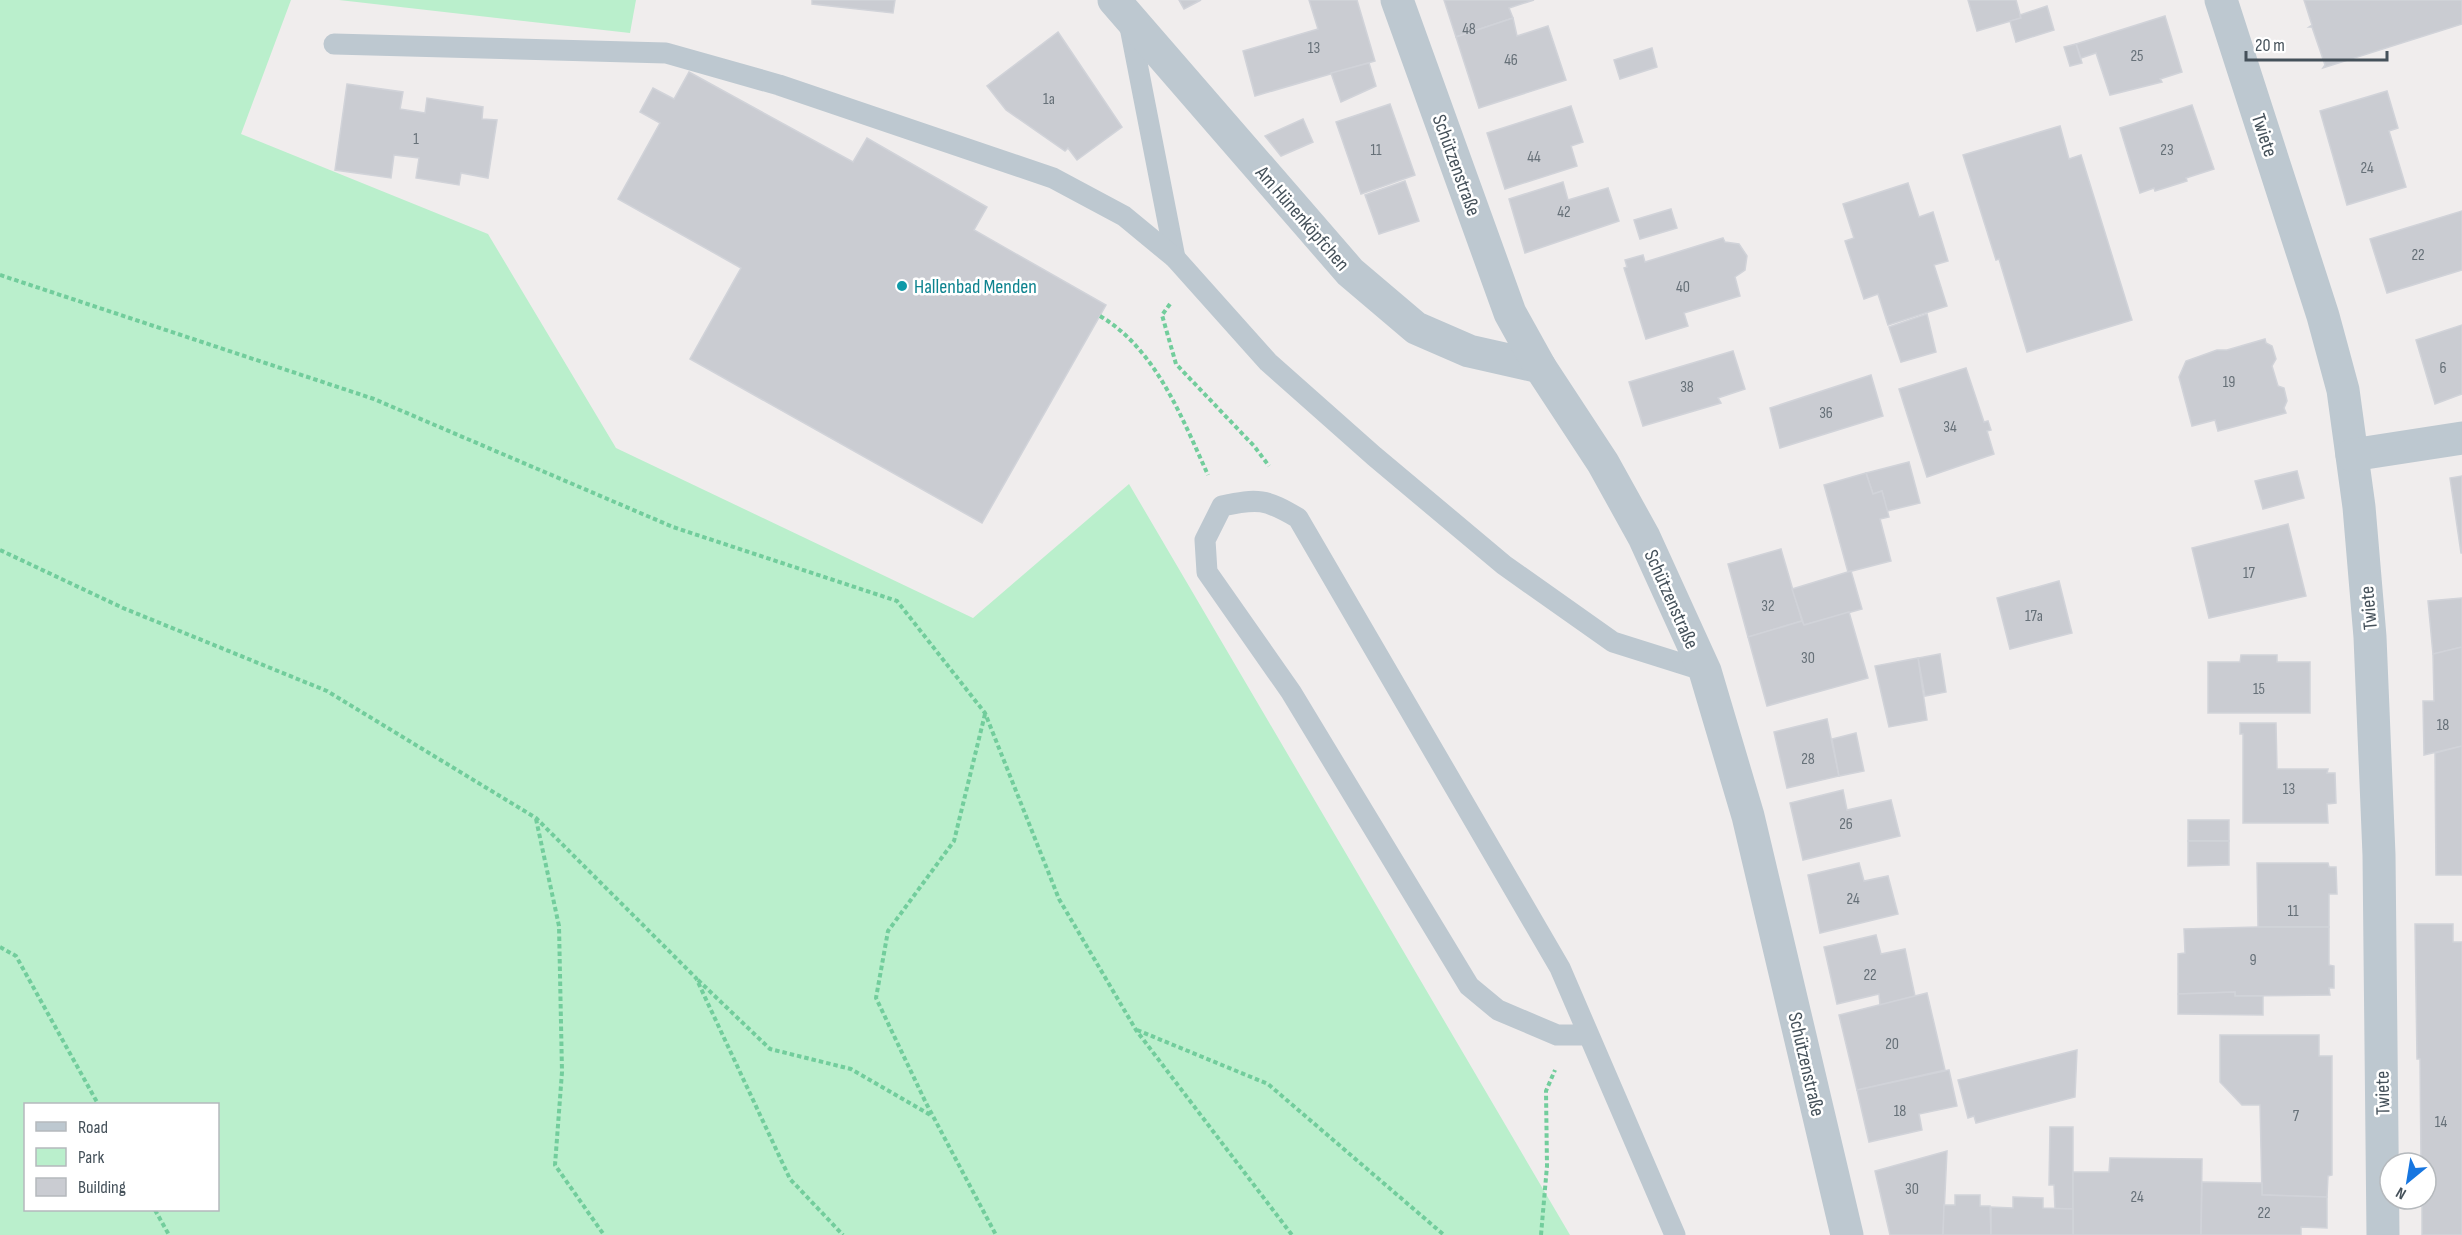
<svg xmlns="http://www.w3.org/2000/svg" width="2462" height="1235" viewBox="0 0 2462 1235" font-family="'Sofia Sans Condensed',sans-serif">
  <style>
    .green { fill: #baefcc; fill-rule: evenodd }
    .building { fill: #caccd2; stroke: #d1d3d9; stroke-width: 1.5 }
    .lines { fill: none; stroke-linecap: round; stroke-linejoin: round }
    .path { stroke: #72cd9c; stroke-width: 4; stroke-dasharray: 4.5 3; stroke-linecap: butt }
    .lane { stroke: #bdc8d0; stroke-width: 21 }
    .street { stroke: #bdc8d0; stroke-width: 33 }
    .culture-dot { fill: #0f9aa8; stroke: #fff; stroke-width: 2 }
    .labels { text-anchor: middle; stroke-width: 5; stroke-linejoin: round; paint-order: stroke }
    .number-label { font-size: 16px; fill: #667078 }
    .street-label { font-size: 20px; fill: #45515a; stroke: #fff }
    .culture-label { font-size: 20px; fill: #0d838f; stroke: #fff; text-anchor: start }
  </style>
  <rect width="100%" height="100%" fill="#f0eded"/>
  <g class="green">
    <path d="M0,0H291L241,134L488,234L616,448L973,618L1129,484L1570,1235H0ZM26,1104H218V1210H26Z"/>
    <path d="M339,0H636L630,33Z"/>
  </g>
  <g class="building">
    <path d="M812,0H895L893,13L812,4Z"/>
    <path d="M1179,0H1201L1184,9Z"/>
    <path d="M1309,0H1357L1375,61L1255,96L1243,51L1318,29Z"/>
    <path d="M1444,0H1534L1509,8L1513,18L1456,37Z"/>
    <path d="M1968,0H2016L2021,18L1977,31Z"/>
    <path d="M2304,0H2462V24L2323,68L2325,65L2312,27H2309L2312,25Z"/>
    <path d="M2047,6L2054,30L2016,42L2010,21L2021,18L2020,15Z"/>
    <path d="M2165,16L2182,72L2160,79L2162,82L2110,95L2096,53L2081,58L2076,44Z"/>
    <path d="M1513,18L1517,36L1548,26L1566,80L1479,108L1456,37Z"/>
    <path d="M1058,32L1122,127L1077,160L1068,148L1065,151L1006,110L987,86Z"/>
    <path d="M2076,44L2082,63L2070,66L2064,47Z"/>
    <path d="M1652,48L1657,67L1620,79L1614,60Z"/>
    <path d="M1369,63L1376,86L1341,102L1331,73Z"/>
    <path d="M689,72L853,162L867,138L987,207L974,230L1106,305L982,523L690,359L741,268L618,199L660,123L640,112L653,88L674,99Z"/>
    <path d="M347,84L403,92L400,109L425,113L427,98L483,107L482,119L497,120L488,178L461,173L459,185L416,178L419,158L394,155L391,178L335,170Z"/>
    <path d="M2387,91L2398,128L2389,131L2406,187L2347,205L2320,111Z"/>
    <path d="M1390,104L1415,175L1361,194L1336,122Z"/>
    <path d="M2192,105L2214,169L2186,178L2187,181L2155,191L2154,188L2140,193L2120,128Z"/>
    <path d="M1571,106L1583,142L1571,146L1577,166L1505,189L1487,133Z"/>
    <path d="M1303,119L1313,142L1281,156L1265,136Z"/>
    <path d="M2060,126L2069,159L2081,155L2132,320L2027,352L1999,259L1996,260L1963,155Z"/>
    <path d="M1405,181L1419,221L1379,234L1365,195Z"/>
    <path d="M1563,182L1568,200L1608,188L1619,221L1525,253L1509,199Z"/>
    <path d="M1908,183L1919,217L1933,212L1948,261L1934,265L1947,306L1888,325L1878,294L1864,299L1845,241L1854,238L1843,204Z"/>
    <path d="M1671,209L1677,228L1640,239L1634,220Z"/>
    <path d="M2462,211V270L2387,293L2370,239Z"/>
    <path d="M1723,238L1725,242L1739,244L1747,256L1745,270L1735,277L1740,296L1684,313L1688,326L1646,339L1624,268L1627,267L1625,260L1643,255L1645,262Z"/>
    <path d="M1927,314L1936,352L1901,362L1889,327Z"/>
    <path d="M2462,325V394L2435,404L2416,340Z"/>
    <path d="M2265,339L2266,343L2272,346L2276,359L2272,366L2278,386L2284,388L2287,401L2284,408L2286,413L2218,431L2215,420L2192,426L2179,377L2186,361L2217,350H2227Z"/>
    <path d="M1733,351L1745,389L1718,398L1721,403L1643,426L1629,382Z"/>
    <path d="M1966,368L1984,422L1988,421L1991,430L1987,431L1994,454L1927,477L1899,389Z"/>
    <path d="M1871,375L1883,416L1780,448L1770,408Z"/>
    <path d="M1909,462L1920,503L1887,511L1882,491L1873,494L1866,473Z"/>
    <path d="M2297,471L2304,498L2263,509L2255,481Z"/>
    <path d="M1866,473L1873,494L1882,491L1889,517L1880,519L1891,561L1848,572L1824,485Z"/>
    <path d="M2462,476V553H2461L2450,478Z"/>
    <path d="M2288,524L2306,596L2209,618L2192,548Z"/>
    <path d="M1781,549L1802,621L1748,637L1728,564Z"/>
    <path d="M1851,571L1862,609L1804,625L1792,589Z"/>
    <path d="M2059,581L2072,633L2010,649L1997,598Z"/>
    <path d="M2462,598V647L2433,654L2428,601Z"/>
    <path d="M1849,612L1868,678L1767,706L1748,637L1802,621L1804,625Z"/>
    <path d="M2462,647V746L2424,755L2423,701H2434L2433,654Z"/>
    <path d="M1940,654L1946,692L1925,696L1918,658Z"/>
    <path d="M2241,655H2277V662H2310V713H2208V662H2240Z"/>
    <path d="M1918,658L1927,720L1889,727L1875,666Z"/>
    <path d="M1827,719L1839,776L1787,788L1774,732Z"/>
    <path d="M2240,723H2276L2277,769H2328L2327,773H2335L2336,803L2327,804L2328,823H2243V734H2240Z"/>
    <path d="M1856,733L1864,771L1839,776L1832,739Z"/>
    <path d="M2462,746V875H2436L2435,753Z"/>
    <path d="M1843,790L1847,810L1891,800L1900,836L1803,860L1790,803Z"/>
    <rect x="2188" y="820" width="41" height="21"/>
    <path d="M2188,841H2229V865L2188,866Z"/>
    <path d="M1859,863L1864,881L1888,876L1898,914L1820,933L1808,875Z"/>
    <path d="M2257,863H2328L2329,867H2336L2337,894H2329V927H2258Z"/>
    <path d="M2415,924H2453V942H2462V1235H2422V1199H2426V1163H2421L2420,1059H2417Z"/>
    <path d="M2258,927H2329V965L2334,966V988H2329L2330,995L2235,996V992L2178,994V954L2185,953L2184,929Z"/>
    <path d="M1876,935L1881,954L1905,949L1915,996L1880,1005L1879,994L1837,1004L1824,947Z"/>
    <path d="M2235,992V996H2263V1015L2178,1014V994Z"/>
    <path d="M1927,993L1945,1070L1857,1090L1839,1015Z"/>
    <path d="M2220,1035H2319V1056H2332V1175L2328,1176L2327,1197L2262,1195L2260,1105H2242L2220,1082Z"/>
    <path d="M2077,1050L2075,1097L1976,1123L1974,1116L1968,1118L1958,1080Z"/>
    <path d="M1949,1070L1957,1106L1919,1114L1922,1130L1869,1142L1857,1090Z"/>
    <path d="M2050,1127H2073V1209H2055L2054,1185H2049Z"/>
    <path d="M1947,1151L1943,1235H1890L1875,1171Z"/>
    <path d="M2110,1158L2202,1159L2201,1235H2073V1172H2109Z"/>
    <path d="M2202,1182L2262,1183V1195L2327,1197V1228L2301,1227V1235H2201Z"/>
    <path d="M1955,1195H1980V1206H1990L1991,1235H1943L1944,1205H1955Z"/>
    <path d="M2013,1197L2043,1198V1208L2073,1209V1235H1991V1207L2013,1208Z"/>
  </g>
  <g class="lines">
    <g class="path">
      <path d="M0,275L374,399L673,527L897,601L985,713L1059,899L1136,1030L1292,1235"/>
      <path d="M1170,304L1162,315L1176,364L1254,446L1269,466"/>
      <path d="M1100,316C1156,349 1182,418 1208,475"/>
      <path d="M0,550L123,608L327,691L536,818L696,978L790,1179L843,1235"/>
      <path d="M985,714L954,841L888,931L876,998L926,1103L996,1235"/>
      <path d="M536,819L559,926L562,1072L555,1165L604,1235"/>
      <path d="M0,947L16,956L98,1104"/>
      <path d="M698,980L770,1049L851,1069L932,1116"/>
      <path d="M1137,1030L1268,1084L1444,1235"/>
      <path d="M155,1210L169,1235"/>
      <path d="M1541,1235L1547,1166L1546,1091L1555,1070"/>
    </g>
    <g class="lane">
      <path d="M1129,22L1175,258"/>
      <path d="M334,44L666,53L779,85L1053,178L1124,216L1175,258L1268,362L1374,456L1504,565L1613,642L1705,671"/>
      <path d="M1588,1035H1557L1498,1010L1469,986L1291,692L1207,572L1205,540L1222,506C1258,498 1266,499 1298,518L1560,968L1675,1235"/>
    </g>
    <g class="street">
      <path d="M1114,0L1350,272L1416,328L1469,351L1540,367"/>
      <path d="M1397,0L1510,313L1540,367L1603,463L1644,537L1705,671L1748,816L1847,1235"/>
      <path d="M2221,0L2323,316L2343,390L2359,507L2370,637L2379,855L2383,1235"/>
      <path d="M2352,455L2462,438"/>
    </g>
  </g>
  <circle class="culture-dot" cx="902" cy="286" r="6"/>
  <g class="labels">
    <g class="number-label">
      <text x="1469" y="34">48</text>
      <text x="1314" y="53">13</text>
      <text x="2137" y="61">25</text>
      <text x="1511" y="65">46</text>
      <text x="1049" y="104">1a</text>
      <text x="416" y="144">1</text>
      <text x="1376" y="155">11</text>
      <text x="2167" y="155">23</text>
      <text x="1534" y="162">44</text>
      <text x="2367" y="173">24</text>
      <text x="1564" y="217">42</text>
      <text x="2418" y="260">22</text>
      <text x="1683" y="292">40</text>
      <text x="2443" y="373">6</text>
      <text x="2229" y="387">19</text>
      <text x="1687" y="392">38</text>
      <text x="1826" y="418">36</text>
      <text x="1950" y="432">34</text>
      <text x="2249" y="578">17</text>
      <text x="1768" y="611">32</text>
      <text x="2034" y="621">17a</text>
      <text x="1808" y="663">30</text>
      <text x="2259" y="694">15</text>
      <text x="2443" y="730">18</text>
      <text x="1808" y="764">28</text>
      <text x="2289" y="794">13</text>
      <text x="1846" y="829">26</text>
      <text x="1853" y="904">24</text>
      <text x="2293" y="916">11</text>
      <text x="2253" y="965">9</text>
      <text x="1870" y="980">22</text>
      <text x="1892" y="1049">20</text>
      <text x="1900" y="1116">18</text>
      <text x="2296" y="1121">7</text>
      <text x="2441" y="1127">14</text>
      <text x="1912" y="1194">30</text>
      <text x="2137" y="1202">24</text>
      <text x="2264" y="1218">22</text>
    </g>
    <g class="street-label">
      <text transform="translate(2265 135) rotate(72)" y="7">Twiete</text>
      <text transform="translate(1457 165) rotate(70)" y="7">Schützenstraße</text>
      <text transform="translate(1303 218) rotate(49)" y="7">Am Hünenköpfchen</text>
      <text transform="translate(1672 599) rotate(66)" y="7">Schützenstraße</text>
      <text transform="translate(2368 608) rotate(-95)" y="7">Twiete</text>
      <text transform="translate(1807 1064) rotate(77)" y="7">Schützenstraße</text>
      <text transform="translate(2382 1093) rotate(-91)" y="7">Twiete</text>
    </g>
    <g class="culture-label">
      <text x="914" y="293">Hallenbad Menden</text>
    </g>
  </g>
  <rect x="24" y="1103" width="195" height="108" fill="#ffffff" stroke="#b5b9bd" stroke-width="1.5"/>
  <rect x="36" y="1122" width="30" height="9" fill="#bdc8d0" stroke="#b5b9bd" stroke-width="1.5"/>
  <text x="78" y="1133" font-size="18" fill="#45515a">Road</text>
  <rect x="36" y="1148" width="30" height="18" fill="#baefcc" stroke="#b5b9bd" stroke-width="1.5"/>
  <text x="78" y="1163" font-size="18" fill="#45515a">Park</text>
  <rect x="36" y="1178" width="30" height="18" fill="#caccd2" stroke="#b5b9bd" stroke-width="1.5"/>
  <text x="78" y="1193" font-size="18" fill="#45515a">Building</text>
  <g transform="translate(2408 1181) rotate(210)"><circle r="28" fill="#ffffff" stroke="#b5b9bd" stroke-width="1.5"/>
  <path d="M0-4.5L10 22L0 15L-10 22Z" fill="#1776e0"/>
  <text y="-9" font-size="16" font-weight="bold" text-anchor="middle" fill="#45515a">N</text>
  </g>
  <path d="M2246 51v9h141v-9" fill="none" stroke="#45515a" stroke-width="3"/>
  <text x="2255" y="51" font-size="18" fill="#45515a" stroke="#ffffff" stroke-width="4.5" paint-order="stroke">20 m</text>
</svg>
